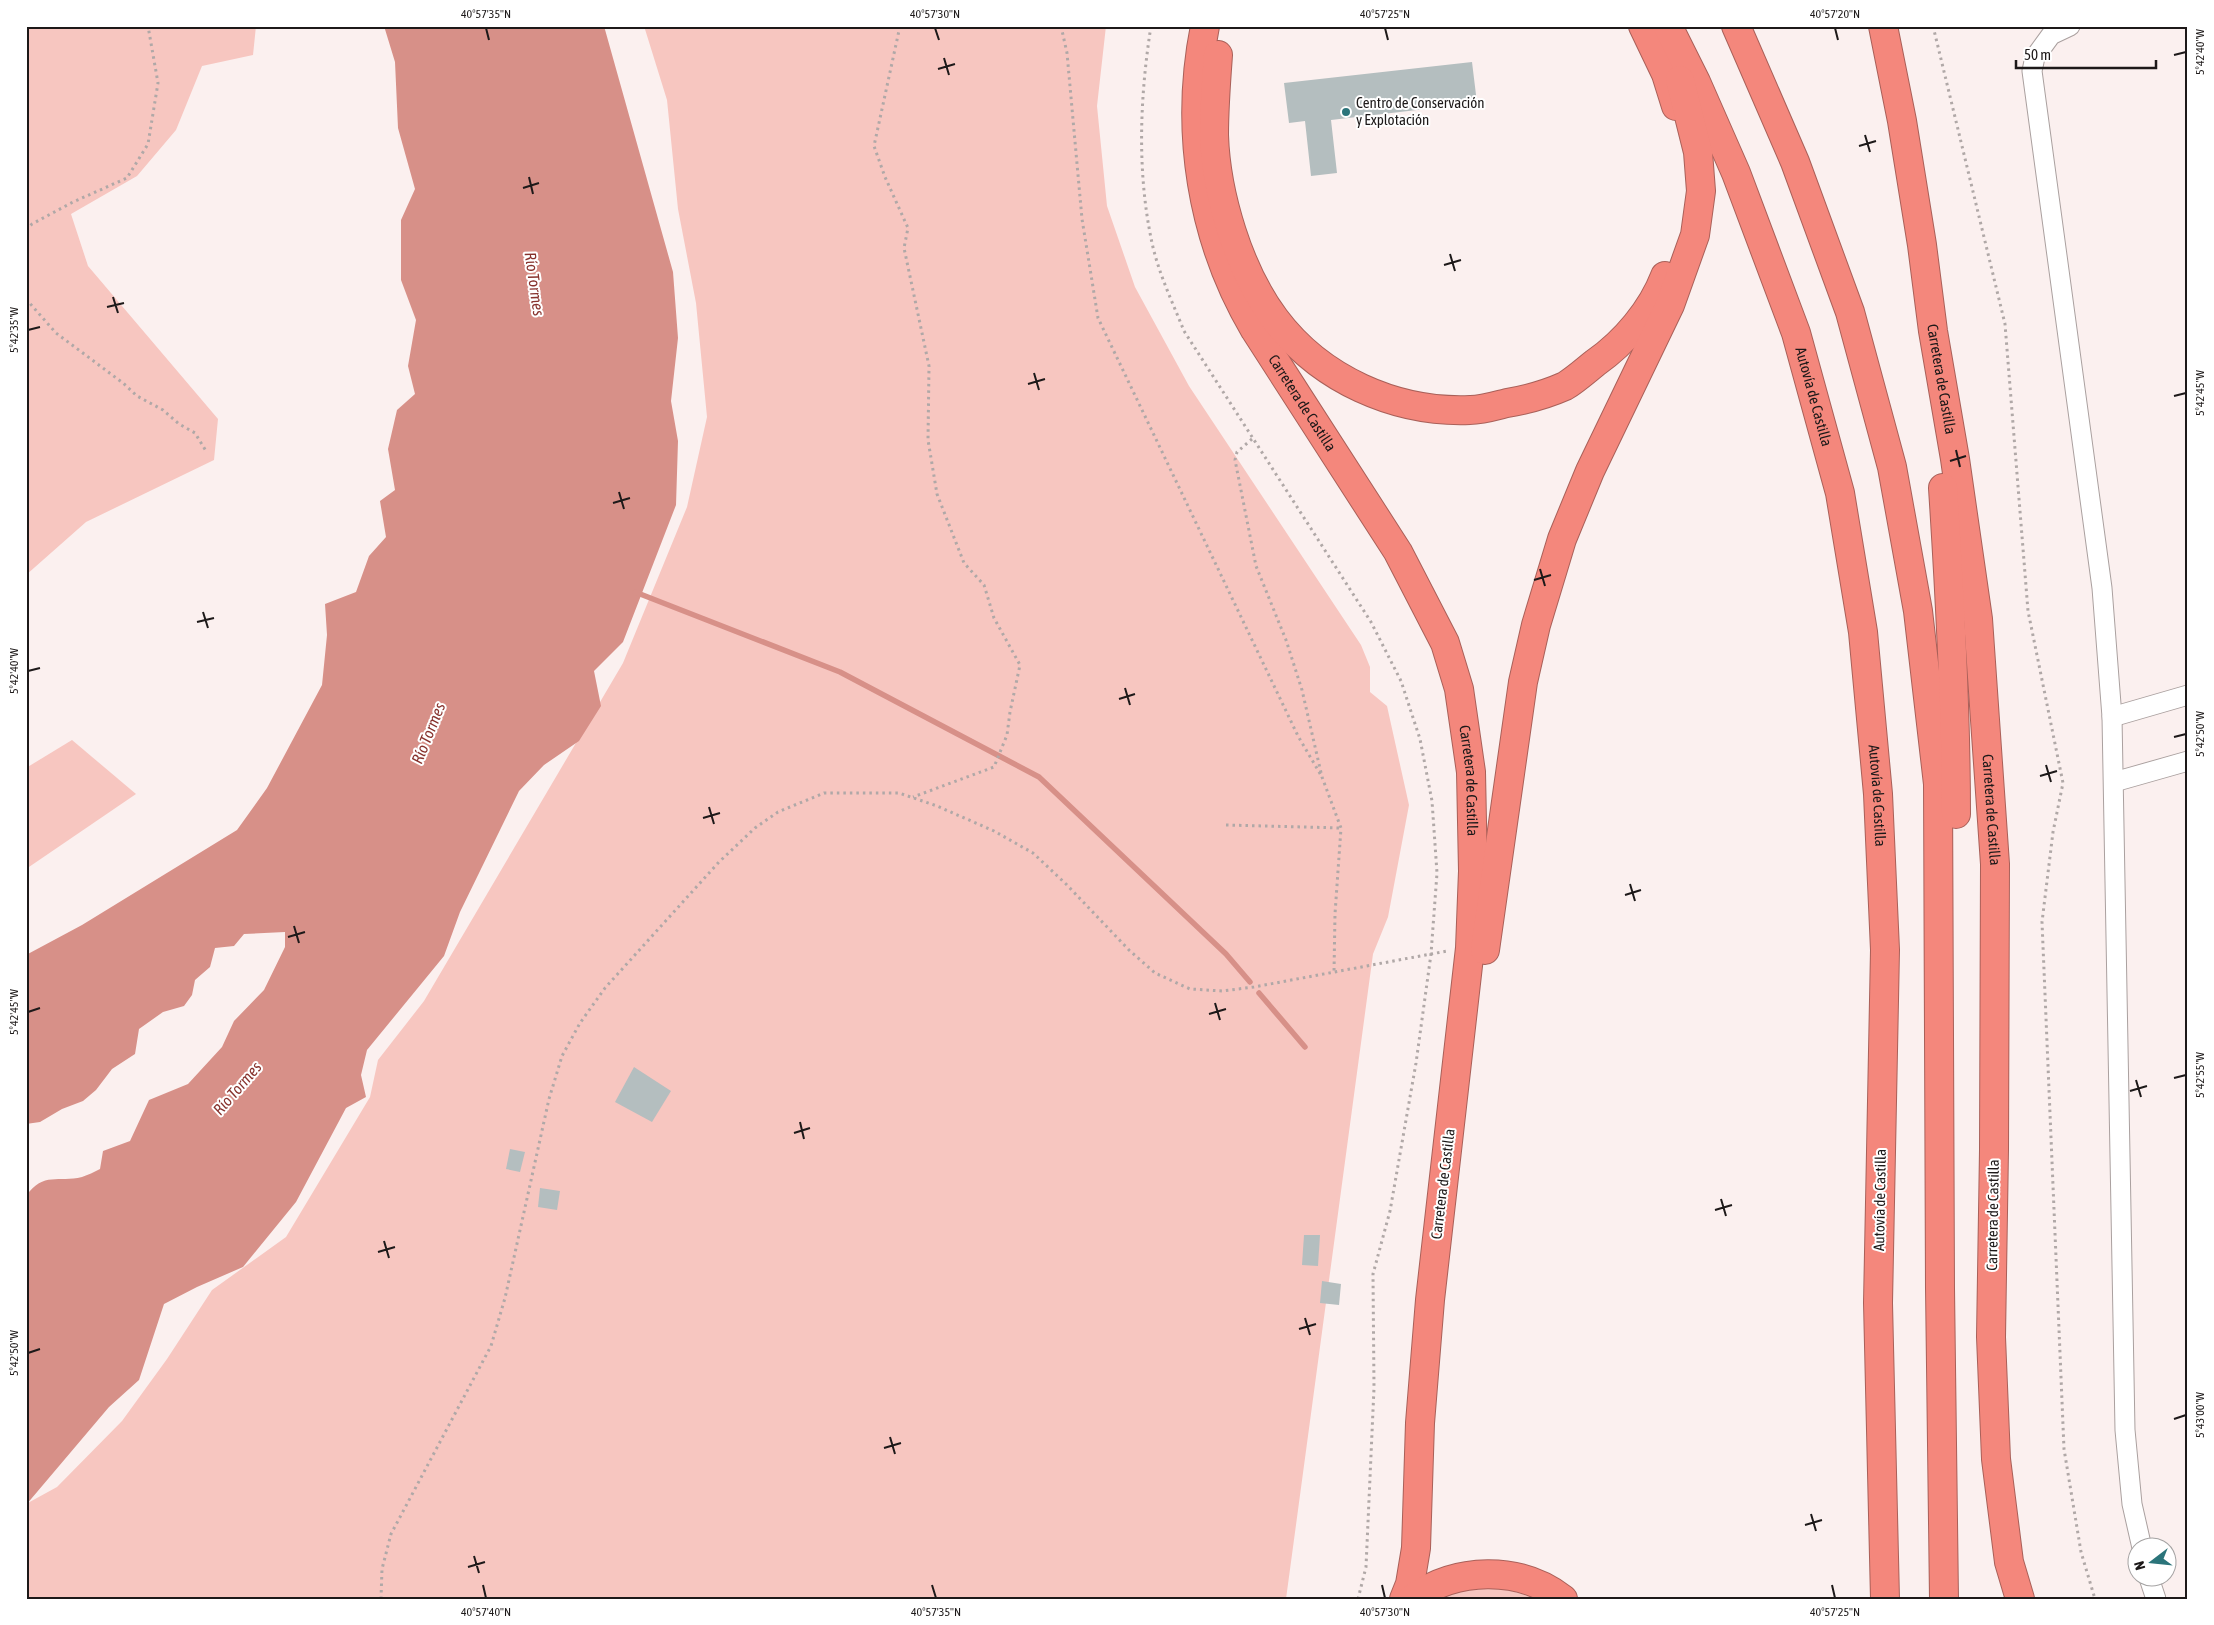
<svg xmlns="http://www.w3.org/2000/svg" width="2214" height="1625" viewBox="0 0 2214 1625" font-family="'Asap Condensed',sans-serif">
  <style>
    .green { fill: #f7c6c0 }
    .water { fill: #d79088 }
    .lines { fill: none; stroke-linecap: round; stroke-linejoin: round }
    .stream { stroke: #d79088; stroke-width: 5.5 }
    .building { fill: #b4bebf }
    .minor-casing { stroke: #aaa09f; stroke-width: 21 }
    .highway-casing { stroke: #a96059; stroke-width: 30 }
    .path { stroke: #b0a8a7; stroke-width: 3; stroke-dasharray: 2.5 4; stroke-linecap: butt }
    .minor { stroke: #fff; stroke-width: 19 }
    .highway { stroke: #f4877c; stroke-width: 28 }
    .ticks { fill: none; stroke: #1d1919; stroke-width: 2 }
    .poi-dot { fill: #2b747a; stroke: #fff; stroke-width: 2 }
    .labels { text-anchor: middle; stroke-width: 4; stroke-linejoin: round; paint-order: stroke }
    .poi-label { font-size: 15px; fill: #1d1919; stroke: #fff; text-anchor: start }
    .street-label { font-size: 15px; fill: #1d1919; stroke: #fff }
    .water-label { font-size: 16px; font-style: italic; fill: #87322d; stroke: #fff }
    .neatline { fill: none; stroke: #1d1919; stroke-width: 2 }
    .ticks-label { font-size: 12px; text-anchor: middle; fill: #1d1919 }
  </style>
  <rect width="100%" height="100%" fill="#fbf0ef"/>
  <g class="green">
    <path d="M26,26H256L253,55L202,66L176,130L137,176L71,214L88,266L218,419L214,460L86,522L26,575Z"/>
    <path d="M644,26H1106L1097,106L1107,206L1135,287L1189,386L1361,645L1370,667V692L1387,706L1409,805L1388,917L1373,954L1286,1599H26V1504L57,1487L122,1421L167,1359L212,1290L286,1237L370,1097L378,1060L424,1001L623,663L687,507L707,417L696,303L678,209L667,100Z"/>
    <path d="M72,740L136,794L26,869V768Z"/>
    <path d="M1487,1587L1505,1589L1538,1599H1438L1469,1589Z"/>
  </g>
  <path class="water" d="M384,26H604L673,272L678,338L671,401L678,441L676,505L623,642L594,671L601,706L579,741L544,765L519,791L460,912L444,956L367,1050L361,1075L366,1097L346,1108L296,1202L243,1267L197,1287L164,1304L139,1380L109,1407L26,1505V1196C44,1171 58,1183 82,1177C88,1175 94,1172 100,1169L103,1151L130,1141L149,1100L188,1084L222,1047L234,1021L264,990L285,947V932L244,934L234,946L215,948L210,967L195,980L192,995L184,1006L163,1012L139,1029L135,1054L112,1069L96,1090L83,1101L62,1109L40,1122L26,1124V955L82,925L237,830L267,788L322,685L327,635L325,604L356,592L369,556L386,537L380,501L395,490L388,449L397,410L415,394L408,366L416,320L401,280V220L415,189L398,128L395,62Z"/>
  <g class="lines">
    <g class="stream">
      <path d="M635,592L840,672L1039,777L1226,954L1250,982"/>
      <path d="M1259,993L1305,1047"/>
    </g>
  </g>
  <g class="building">
    <path d="M1472,62L1477,103L1331,120L1337,173L1311,176L1305,121L1289,123L1284,83Z"/>
    <path d="M634,1067L671,1091L652,1122L615,1102Z"/>
    <path d="M510,1149L525,1152L520,1172L506,1169Z"/>
    <path d="M540,1188L560,1191L557,1210L538,1207Z"/>
    <path d="M1304,1235H1320L1318,1266L1302,1265Z"/>
    <path d="M1322,1281L1341,1284L1339,1305L1320,1303Z"/>
  </g>
  <g class="lines">
    <defs>
      <g id="minor">
        <path d="M2070,26L2051,35L2035,57L2032,71L2102,588L2112,717L2125,1430L2132,1504L2142,1548"/>
        <path d="M2112,717L2188,695"/>
        <path d="M2114,782L2188,761"/>
        <path d="M2149,1578L2156,1599"/>
      </g>
      <g id="highway">
        <path id="s1" d="M1205,26C1184,130 1201,239 1255,330L1398,552L1445,643L1459,689L1471,772L1473,871L1470,948L1430,1300L1420,1423L1416,1548L1410,1584L1404,1599"/>
        <path d="M1643,26L1666,74L1676,106"/>
        <path id="s2" d="M1668,26L1696,82L1736,173L1796,333L1840,493L1863,632L1878,794L1885,950L1878,1303L1885,1599"/>
        <path d="M1736,26L1795,162L1850,312L1892,467L1918,611L1938,784L1940,1288L1944,1599"/>
        <path id="s3" d="M1883,26L1902,121L1922,245L1933,331L1955,459L1978,619L1995,864L1994,1150L1991,1337L1996,1459L2009,1562L2020,1599"/>
        <path d="M1218,55C1216,82 1214,108 1214,135C1216,195 1239,271 1275,319C1320,379 1395,413 1470,410C1482,410 1495,406 1507,403C1525,400 1547,394 1565,386C1575,380 1585,371 1595,363C1625,342 1652,310 1665,276"/>
        <path d="M1943,488C1950,596 1956,705 1956,814"/>
        <path d="M1485,950L1523,682L1536,625L1562,539L1590,471L1670,305L1695,235L1701,191L1698,152L1680,80"/>
        <path d="M1412,1599C1456,1567 1519,1565 1563,1599"/>
      </g>
    </defs>
    <use href="#minor" class="minor-casing"/>
    <use href="#highway" class="highway-casing"/>
    <g class="path">
      <path d="M900,26L874,146L885,177L908,228L904,248L929,366L928,440L937,494L964,563L984,585L994,618L1020,665L1010,712L1007,735L994,767L913,797"/>
      <path d="M1061,26L1067,53L1082,219L1098,318L1298,736L1322,777"/>
      <path d="M1151,26C1140,96 1137,169 1151,238C1157,270 1172,301 1184,331L1371,622L1401,681L1420,739L1432,801L1437,873L1431,954L1416,1063L1390,1211L1373,1274L1374,1388L1366,1567L1358,1599"/>
      <path d="M1933,26L2005,324L2028,611L2063,783L2053,832L2042,922L2064,1449L2081,1552L2095,1599"/>
      <path d="M26,230L32,224L73,202L127,178L148,144L158,83L148,26"/>
      <path d="M26,299L56,333L123,383L137,396L163,410L179,424L195,433L206,451"/>
      <path d="M1252,439L1237,452L1235,460L1256,566L1286,640L1302,690L1322,777L1341,828L1335,914L1334,972"/>
      <path d="M1226,825L1341,828"/>
      <path d="M381,1599L382,1569L391,1534L491,1346L505,1298L549,1099L562,1056L580,1023L605,988L719,862L755,828L778,812L824,793H899L937,806L994,831L1033,853L1066,884L1129,950L1155,973L1190,989L1222,991L1254,987L1447,951"/>
    </g>
    <use href="#minor" class="minor"/>
    <use href="#highway" class="highway"/>
  </g>
  <path class="ticks" d="M486,28L489,40M935,28L939,40M1385,28L1388,40M1835,28L1838,40M2174,55L2186,52M944,58L949,75M938,69L955,64M1865,135L1870,152M1859,146L1876,141M529,177L533,194M523,188L539,183M1450,254L1455,271M1444,265L1461,260M113,297L118,313M107,307L124,303M28,330L40,327M1034,373L1039,390M1028,384L1045,379M2174,396L2186,393M1956,450L1960,467M1950,461L1966,456M619,492L624,509M613,503L630,498M1540,569L1545,586M1534,580L1551,575M203,612L208,628M197,622L214,618M28,671L40,668M1125,688L1130,705M1119,699L1135,694M2174,737L2186,734M2046,765L2051,782M2040,776L2057,771M709,807L714,824M703,818L720,813M1630,884L1635,901M1625,895L1641,890M294,926L299,943M288,937L305,932M1215,1003L1220,1020M28,1012L40,1008M1209,1014L1226,1009M2174,1078L2186,1075M2136,1080L2141,1097M2130,1091L2147,1086M800,1122L804,1139M794,1133L810,1128M1721,1199L1726,1216M1715,1210L1732,1205M384,1241L389,1258M378,1252L395,1247M1305,1318L1310,1335M1299,1329L1316,1324M28,1353L40,1349M2174,1419L2186,1415M890,1437L895,1454M884,1448L901,1443M1811,1514L1816,1531M1805,1525L1822,1520M474,1556L479,1573M468,1567L485,1562M483,1585L486,1598M932,1585L936,1598M1382,1585L1385,1598M1832,1585L1835,1598"/>
  <circle class="poi-dot" cx="1346" cy="112" r="5"/>
  <g class="labels">
    <g class="poi-label">
      <text x="1356" y="108">Centro de Conservación<tspan x="1356" dy="17">y Explotación</tspan></text>
    </g>
    <g class="street-label">
      <text dy="5" stroke="none"><textPath href="#s3" startOffset="358">Carretera de Castilla</textPath></text>
      <text dy="5" stroke="none"><textPath href="#s2" startOffset="399">Autovía de Castilla</textPath></text>
      <text dy="5" stroke="none"><textPath href="#s1" startOffset="402">Carretera de Castilla</textPath></text>
      <text dy="5" stroke="none"><textPath href="#s1" startOffset="822">Carretera de Castilla</textPath></text>
      <text dy="5" stroke="none"><textPath href="#s2" startOffset="804">Autovía de Castilla</textPath></text>
      <text dy="5" stroke="none"><textPath href="#s3" startOffset="792">Carretera de Castilla</textPath></text>
      <text transform="translate(1443 1184) rotate(-83)" y="5">Carretera de Castilla</text>
      <text transform="translate(1880 1200) rotate(-89)" y="5">Autovía de Castilla</text>
      <text transform="translate(1993 1215) rotate(-89)" y="5">Carretera de Castilla</text>
    </g>
    <g class="water-label">
      <text transform="translate(535 284) rotate(82)" y="6">Río Tormes</text>
      <text transform="translate(428 733) rotate(-68)" y="6">Río Tormes</text>
      <text transform="translate(237 1088) rotate(-49)" y="6">Río Tormes</text>
    </g>
  </g>
  <rect width="2214" height="1625" fill="none" stroke="#ffffff" stroke-width="55"/>
  <g transform="translate(2152 1562) rotate(254)"><circle r="24" fill="#ffffff" stroke="#a5a3a3"/>
  <path d="M0-4L9 19L0 12L-9 19Z" fill="#2b747a"/>
  <text y="-8" font-size="14" font-weight="bold" text-anchor="middle" fill="#1d1919">N</text>
  </g>
  <path d="M2016 60v8h140v-8" fill="none" stroke="#1d1919" stroke-width="2.5"/>
  <text x="2024" y="60" font-size="15" fill="#1d1919" stroke="#ffffff" stroke-width="4" paint-order="stroke">50 m</text>
  <rect x="28" y="28" width="2158" height="1570" class="neatline"/>
  <g class="ticks-label">
    <text x="486" y="18">40°57'35"N</text>
    <text x="935" y="18">40°57'30"N</text>
    <text x="1385" y="18">40°57'25"N</text>
    <text x="1835" y="18">40°57'20"N</text>
    <text transform="translate(2200 52) rotate(-90)" y="4">5°42'40"W</text>
    <text transform="translate(14 330) rotate(-90)" y="4">5°42'35"W</text>
    <text transform="translate(2200 393) rotate(-90)" y="4">5°42'45"W</text>
    <text transform="translate(14 671) rotate(-90)" y="4">5°42'40"W</text>
    <text transform="translate(2200 734) rotate(-90)" y="4">5°42'50"W</text>
    <text transform="translate(14 1012) rotate(-90)" y="4">5°42'45"W</text>
    <text transform="translate(2200 1075) rotate(-90)" y="4">5°42'55"W</text>
    <text transform="translate(14 1353) rotate(-90)" y="4">5°42'50"W</text>
    <text transform="translate(2200 1415) rotate(-90)" y="4">5°43'00"W</text>
    <text x="486" y="1616">40°57'40"N</text>
    <text x="936" y="1616">40°57'35"N</text>
    <text x="1385" y="1616">40°57'30"N</text>
    <text x="1835" y="1616">40°57'25"N</text>
  </g>
</svg>
